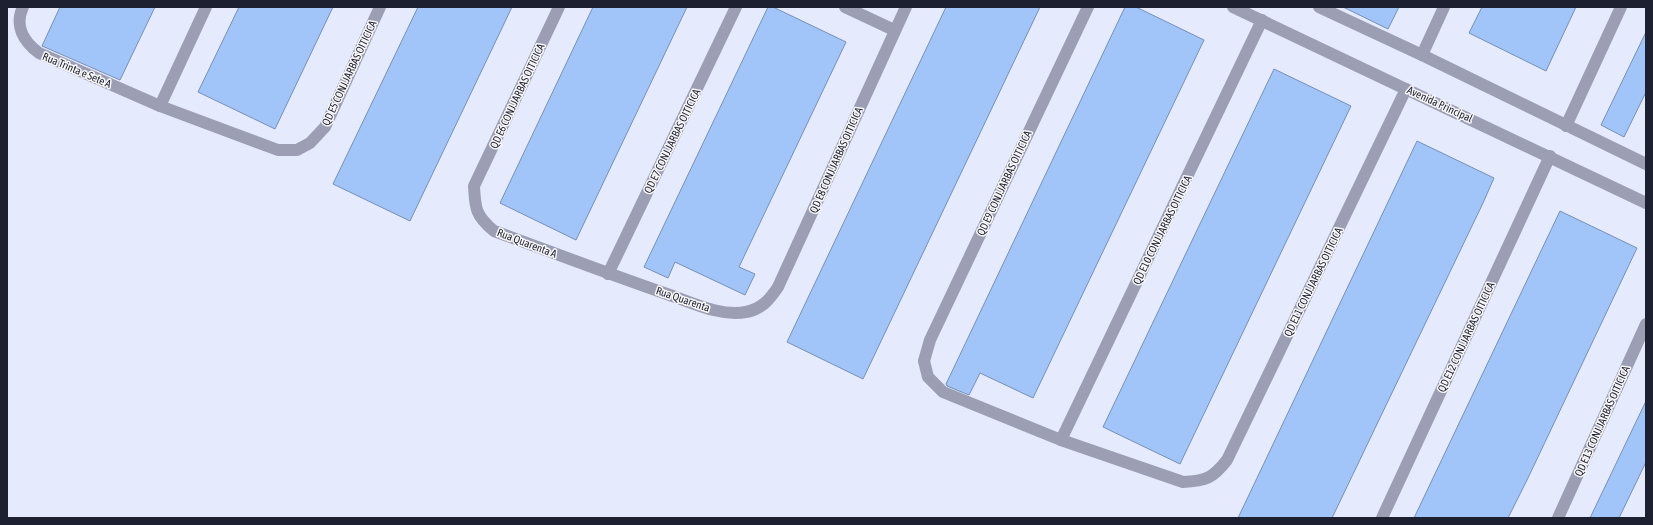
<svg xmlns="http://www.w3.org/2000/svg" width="1653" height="525" viewBox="0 0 1653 525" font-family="'Asap Condensed',sans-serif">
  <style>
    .building { fill: #a1c5f9; stroke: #7590b7 }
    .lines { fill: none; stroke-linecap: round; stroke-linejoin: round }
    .street { stroke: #9c9fb4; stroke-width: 12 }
    .labels { text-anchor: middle; stroke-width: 3; stroke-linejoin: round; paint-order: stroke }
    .street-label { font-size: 11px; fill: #1d2031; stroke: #f8f8f8 }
  </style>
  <rect width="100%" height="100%" fill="#e6eafd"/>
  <g class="building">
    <path d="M60,7H155L120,80L42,46Z"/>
    <path d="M239,7H333L275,129L198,92Z"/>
    <path d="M418,7H512L410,221L333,184Z"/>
    <path d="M593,7H687L576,240L500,203Z"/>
    <path d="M768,7H773L846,42L739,267L755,274L745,295L675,262L668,278L644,267Z"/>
    <path d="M946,7H1040L863,379L787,342Z"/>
    <path d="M1125,7H1136L1204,40L1033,398L980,373L969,395L947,386L946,384L957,361Z"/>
    <path d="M1343,7H1399L1388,29Z"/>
    <path d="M1482,7H1576L1546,71L1469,33Z"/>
    <path d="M1646,32V92L1624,137L1601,125Z"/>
    <path d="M1274,69L1351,106L1180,464L1103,427Z"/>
    <path d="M1417,141L1494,178L1483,203L1332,518H1238Z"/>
    <path d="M1560,211L1637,248L1528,478L1508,518H1414Z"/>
    <path d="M1646,401V462L1619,518H1590Z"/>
  </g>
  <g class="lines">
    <g class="street">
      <path d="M23,7C14,26 24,42 39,53L160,106L278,150H297L310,143L325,127L380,7"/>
      <path d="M559,7L474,186C475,209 476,216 494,231C552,252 609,274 667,294C691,302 720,317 746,312C762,309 770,299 778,287L906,7"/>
      <path d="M845,7L894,30"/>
      <path d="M1088,7L930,340L924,361L928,377L943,392L1061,440L1183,482C1206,481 1213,478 1227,460L1406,89"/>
      <path d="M1233,7L1646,203"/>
      <path d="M1319,7L1422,55L1646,164"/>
      <path d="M1422,55L1444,7"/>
      <path d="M160,106L206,7"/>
      <path d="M1566,126L1621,7"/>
      <path d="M608,274L736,7"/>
      <path d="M1061,440L1262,20"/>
      <path d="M1382,518L1550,156"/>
      <path d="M1558,518L1646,324"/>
    </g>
  </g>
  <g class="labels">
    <g class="street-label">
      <text transform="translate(77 70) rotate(23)" y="4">Rua Trinta e Sete A</text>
      <text transform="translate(349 73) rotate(-65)" y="4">QD E5 CONJ.JARBAS OITICICA</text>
      <text transform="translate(517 96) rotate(-65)" y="4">QD E6 CONJ.JARBAS OITICICA</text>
      <text transform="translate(1440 104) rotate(25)" y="4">Avenida Principal</text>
      <text transform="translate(672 141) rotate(-64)" y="4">QD E7 CONJ.JARBAS OITICICA</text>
      <text transform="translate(836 160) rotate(-66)" y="4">QD E8 CONJ.JARBAS OITICICA</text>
      <text transform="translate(1004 183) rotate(-65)" y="4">QD E9 CONJ.JARBAS OITICICA</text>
      <text transform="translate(1162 230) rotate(-64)" y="4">QD E10 CONJ.JARBAS OITICICA</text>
      <text transform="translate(527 243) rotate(21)" y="4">Rua Quarenta A</text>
      <text transform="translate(1313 282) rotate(-64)" y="4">QD E11 CONJ.JARBAS OITICICA</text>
      <text transform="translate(683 299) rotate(19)" y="4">Rua Quarenta</text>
      <text transform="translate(1466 337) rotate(-65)" y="4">QD E12 CONJ.JARBAS OITICICA</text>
      <text transform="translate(1602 421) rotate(-66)" y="4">QD E13 CONJ.JARBAS OITICICA</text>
    </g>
  </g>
  <rect width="1653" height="525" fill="none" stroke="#1d2031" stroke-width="16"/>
</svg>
